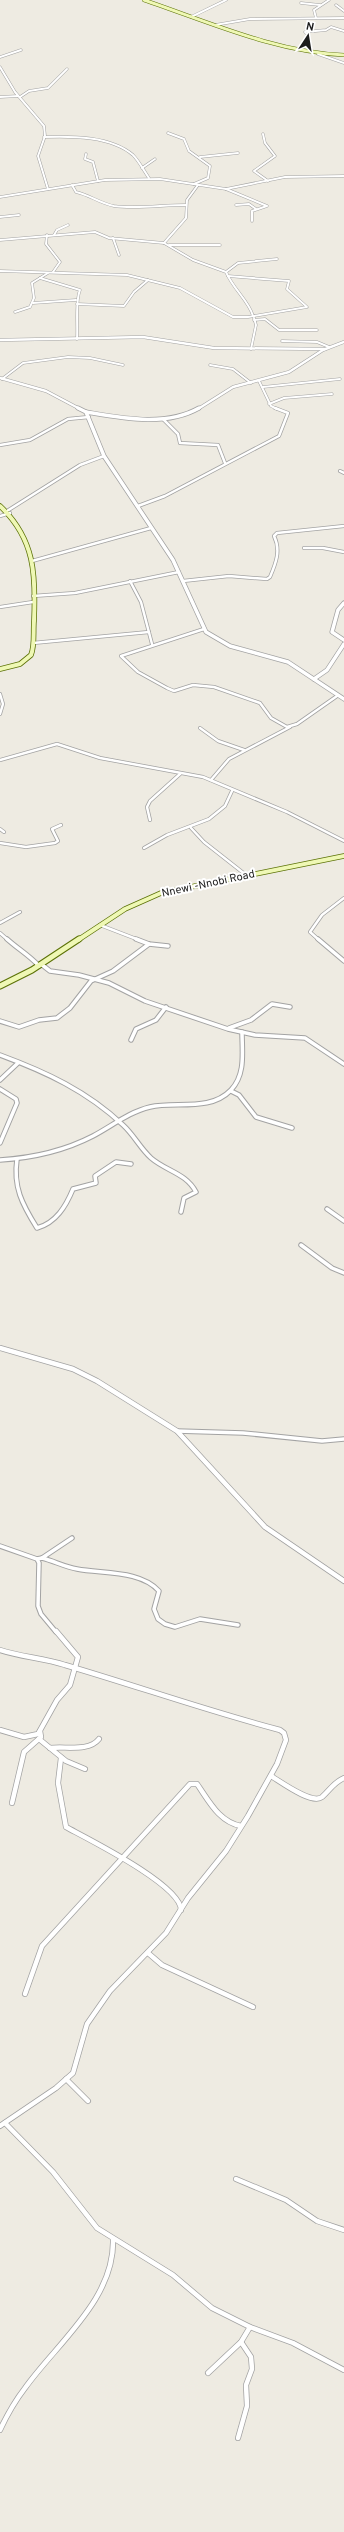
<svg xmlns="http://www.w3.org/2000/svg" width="344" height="2532" viewBox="0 0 344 2532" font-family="Overpass,sans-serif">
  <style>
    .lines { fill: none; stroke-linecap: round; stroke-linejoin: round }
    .minor-far3-casing { stroke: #a3a3a3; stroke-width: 3 }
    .minor-far2-casing { stroke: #a3a3a3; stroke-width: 4 }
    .minor-far1-casing { stroke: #a3a3a3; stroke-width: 5.5 }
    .minor-casing { stroke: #a3a3a3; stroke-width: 6 }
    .tertiary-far2-casing { stroke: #a3a3a3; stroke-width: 3.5 }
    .tertiary-far1-casing { stroke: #a3a3a3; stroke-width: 5 }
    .tertiary-casing { stroke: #a3a3a3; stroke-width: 6 }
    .secondary-far2-casing { stroke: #5b7106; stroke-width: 4 }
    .secondary-far1-casing { stroke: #5b7106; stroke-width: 5.5 }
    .secondary-casing { stroke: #5b7106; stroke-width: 7 }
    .minor-far3 { stroke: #fff; stroke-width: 2 }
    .minor-far2 { stroke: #fff; stroke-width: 2.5 }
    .minor-far1 { stroke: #fff; stroke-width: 3.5 }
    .minor { stroke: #fff; stroke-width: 4.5 }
    .tertiary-far2 { stroke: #fff; stroke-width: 2.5 }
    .tertiary-far1 { stroke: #fff; stroke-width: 3.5 }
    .tertiary { stroke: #fff; stroke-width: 4.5 }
    .secondary-far2 { stroke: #eff8b5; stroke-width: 3 }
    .secondary-far1 { stroke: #eff8b5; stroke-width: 4 }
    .secondary { stroke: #eff8b5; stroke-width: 5 }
    .labels { text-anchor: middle; stroke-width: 4; stroke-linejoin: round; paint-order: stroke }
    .street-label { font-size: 11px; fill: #1c1c1c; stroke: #fff }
  </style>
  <rect width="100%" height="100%" fill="#eeebe2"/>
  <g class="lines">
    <defs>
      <g id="minor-far3">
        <path d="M301,3L320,5"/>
        <path d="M336,5L344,11"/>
        <path d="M191,17L226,0"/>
        <path d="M316,18L314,10L329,0"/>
        <path d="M215,25L250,19L344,18"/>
        <path d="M307,34L305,32L326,30L331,27L344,31"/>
        <path d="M318,54L344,63"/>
        <path d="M0,57L21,50"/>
        <path d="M0,67L15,92L44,126L45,136L38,156L48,189"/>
        <path d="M0,97L18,96"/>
        <path d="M20,97L29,91L48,88L67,69"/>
        <path d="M168,133L184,139L189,151L210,166L208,178L194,184"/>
        <path d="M263,134L265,143L275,156L254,171L268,181"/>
        <path d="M44,137C72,136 111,136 133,155C139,161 144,171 149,178"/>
        <path d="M86,154L85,159L93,162L98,181"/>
        <path d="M200,157L238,153"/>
        <path d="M142,168L155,159"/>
        <path d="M72,185L76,192C90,195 99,203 114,206C136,209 163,205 186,205"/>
        <path d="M226,189L267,206L252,211V221"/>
        <path d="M0,197L105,180L160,179L226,189L285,177L344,176"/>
        <path d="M236,205L249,204L256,209"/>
        <path d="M0,217L19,215"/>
        <path d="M47,235L46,244L60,262L53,272"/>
        <path d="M54,235L57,230L68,225"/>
        <path d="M113,238L119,255"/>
        <path d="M0,240L95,232L109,238L164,243L193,260L226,272C233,289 249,301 253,316"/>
        <path d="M164,243L186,218L187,200L198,185"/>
        <path d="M169,245H220"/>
        <path d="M0,271L127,275L180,288L233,317H248L307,307L287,289L289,281L228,276"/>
        <path d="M226,272L238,263L277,259"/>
        <path d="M40,278L80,290C75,302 78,324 77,339"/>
        <path d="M33,303L76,300"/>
        <path d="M77,304L124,306L134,292L148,280"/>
        <path d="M15,312L30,307L34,298L32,283L48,273"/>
        <path d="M254,320L265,319L279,330H317"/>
        <path d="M282,341L317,342L329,347"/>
        <path d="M251,349L256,325L254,318"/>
        <path d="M210,365L233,369L251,383"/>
        <path d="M2,379L23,363L68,357L90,358L123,365"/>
        <path d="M259,381L271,406L277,409"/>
        <path d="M263,387L340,379"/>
        <path d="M269,404L284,398L332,394"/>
      </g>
      <g id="minor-far2">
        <path d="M163,419L178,434L180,443L218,445L225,463"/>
        <path d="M0,445L30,440L68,419L89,417"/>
        <path d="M340,471L344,473"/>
        <path d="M138,506L165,496L279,436L288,413L275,408"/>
        <path d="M7,511L80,465L104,456"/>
        <path d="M0,516L10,513"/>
        <path d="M304,548H323L344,552"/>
        <path d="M32,561L151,528"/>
        <path d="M130,581L141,602L152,644"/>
        <path d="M183,581L229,576L267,579L270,577C276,563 281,550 274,536L277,533L344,526"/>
        <path d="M33,596L75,593L179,572"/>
        <path d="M0,607L33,602"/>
        <path d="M204,629L121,656L138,672L167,688L174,691L193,685L214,687L260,703L271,718L287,727L297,724L337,696"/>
        <path d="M33,643L149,632"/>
        <path d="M0,694L3,704L0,714"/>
        <path d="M200,728L218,741L244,750"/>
        <path d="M0,760L57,744L100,758L203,777L287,812L344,841"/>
        <path d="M211,780L229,759L290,727"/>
        <path d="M150,820L147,807L150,801L180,774"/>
        <path d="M191,828L204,842L246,875"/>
        <path d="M0,829L4,832"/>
        <path d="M0,843L26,847L55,843L58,841L52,829L61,825"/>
        <path d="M144,848L167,835L209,819L225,806L232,791"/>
        <path d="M0,923L20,912"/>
        <path d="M100,925L139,940"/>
        <path d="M0,933L8,940"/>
        <path d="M319,940L310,932L322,915L344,898"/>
      </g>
      <g id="minor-far1">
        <path d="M7,939C18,949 29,955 39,966"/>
        <path d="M136,939L149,944L168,946"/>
        <path d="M318,939L344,961"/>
        <path d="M41,964L50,971L79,975L109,983L145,1001L228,1029L255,1035L305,1038L344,1064"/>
        <path d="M0,1021L19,1027L39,1020L57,1018L70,1008L91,981L113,971L149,944"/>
        <path d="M229,1028L251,1020L272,1004L290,1007"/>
        <path d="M131,1040L136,1029L156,1020L166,1007"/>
        <path d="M0,1055C46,1072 87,1091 123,1125C134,1135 140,1148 151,1158C166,1171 186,1173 196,1192L184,1198L181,1212"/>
        <path d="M0,1080L18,1063"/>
        <path d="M0,1089L16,1099L17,1103L0,1143"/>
        <path d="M231,1091L239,1095L256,1117L292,1128"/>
        <path d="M17,1159C13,1187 22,1204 37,1228C56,1223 66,1206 73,1189L96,1183L95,1176L116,1162L131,1164"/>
        <path d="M0,1160C32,1158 64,1151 93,1136C112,1126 129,1112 150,1107C176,1101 210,1112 231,1090C246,1074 242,1052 242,1032"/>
        <path d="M327,1209L344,1221"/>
        <path d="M301,1245L332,1268L344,1273"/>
        <path d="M177,1431L243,1433L322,1441L344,1439"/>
        <path d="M0,1546L37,1559L39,1563L38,1606L41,1614L56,1632"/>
        <path d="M42,1558L72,1538"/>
        <path d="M37,1559L42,1558C54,1561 65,1567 77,1569C103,1574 140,1570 159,1591L154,1609L158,1619L165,1624L175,1627L200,1619L238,1625"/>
      </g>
      <g id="minor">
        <path d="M0,1650C21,1657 44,1658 65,1665C137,1686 207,1711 280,1730L284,1733L286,1740L277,1764L248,1816L226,1851L188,1898L166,1933L110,1991L87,2024L73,2073L56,2088L0,2126"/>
        <path d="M0,1730L24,1737L38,1734L57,1700L70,1685L78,1657L56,1631"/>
        <path d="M39,1739L66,1761L85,1769"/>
        <path d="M50,1748C65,1746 89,1752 99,1739"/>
        <path d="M61,1758L58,1783L66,1827C88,1839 181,1885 181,1910"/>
        <path d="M271,1776C281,1782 312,1805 322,1797C330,1790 334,1782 344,1778"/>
        <path d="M12,1803L24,1752L41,1737L40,1731"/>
        <path d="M148,1953L162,1965L253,2007"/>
        <path d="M25,1994L42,1946L190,1784H197C209,1801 219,1822 241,1826"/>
        <path d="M66,2079L88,2101"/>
        <path d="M5,2123L53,2172L97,2228L173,2275L212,2308L250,2327L293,2343L344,2370"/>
        <path d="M236,2179L286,2200L317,2221L344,2230"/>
        <path d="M208,2373L241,2342L250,2327"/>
        <path d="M0,2430C7,2415 15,2401 25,2388C57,2343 115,2299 113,2239"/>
        <path d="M238,2438L247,2406L246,2385L252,2369L251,2357L241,2342"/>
      </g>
      <g id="tertiary-far2">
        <path d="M0,340L143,337L214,348L325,349"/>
        <path d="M0,378L46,391L80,409"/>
        <path d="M198,409L233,387L289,372L323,350L344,342"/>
      </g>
      <g id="tertiary-far1">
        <path d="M78,408L86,412L104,456L173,560L206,632L230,646L288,662L344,699"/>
        <path d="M86,412C122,418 166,427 199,408"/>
        <path d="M344,603L338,610L332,632L344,640"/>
        <path d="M314,679L327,670L344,644"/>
      </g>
      <path id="tertiary" d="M0,1348L73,1369L97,1381L177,1431L265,1527L344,1581"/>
      <path id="secondary-far2" d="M144,0C209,22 275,52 344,55"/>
      <g id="secondary-far1">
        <path d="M0,506C35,539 36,575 34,621C33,632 35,645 31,655L20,664L0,669"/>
        <path d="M78,940L125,909L161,893L344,856"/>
      </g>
      <path id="secondary" d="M0,986L32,970L79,939"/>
    </defs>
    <use href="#minor-far3" class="minor-far3-casing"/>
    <use href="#minor-far2" class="minor-far2-casing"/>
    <use href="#minor-far1" class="minor-far1-casing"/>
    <use href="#minor" class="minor-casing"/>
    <use href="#tertiary-far2" class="tertiary-far2-casing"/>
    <use href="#tertiary-far1" class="tertiary-far1-casing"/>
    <use href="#tertiary" class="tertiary-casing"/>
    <use href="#secondary-far2" class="secondary-far2-casing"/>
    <use href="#secondary-far1" class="secondary-far1-casing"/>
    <use href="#secondary" class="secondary-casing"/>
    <use href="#minor-far3" class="minor-far3"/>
    <use href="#minor-far2" class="minor-far2"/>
    <use href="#minor-far1" class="minor-far1"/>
    <use href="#minor" class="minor"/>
    <use href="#tertiary-far2" class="tertiary-far2"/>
    <use href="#tertiary-far1" class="tertiary-far1"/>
    <use href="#tertiary" class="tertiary"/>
    <use href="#secondary-far2" class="secondary-far2"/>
    <use href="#secondary-far1" class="secondary-far1"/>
    <use href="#secondary" class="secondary"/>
  </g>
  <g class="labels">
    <g class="street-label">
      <text transform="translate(208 883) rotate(-12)" y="4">Nnewi -Nnobi Road</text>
    </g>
  </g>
  <g transform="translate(308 36) rotate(12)" stroke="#ffffff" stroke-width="3" paint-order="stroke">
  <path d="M0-3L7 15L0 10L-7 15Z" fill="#1c1c1c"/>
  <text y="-6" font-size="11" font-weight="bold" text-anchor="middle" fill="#1c1c1c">N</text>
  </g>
</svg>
